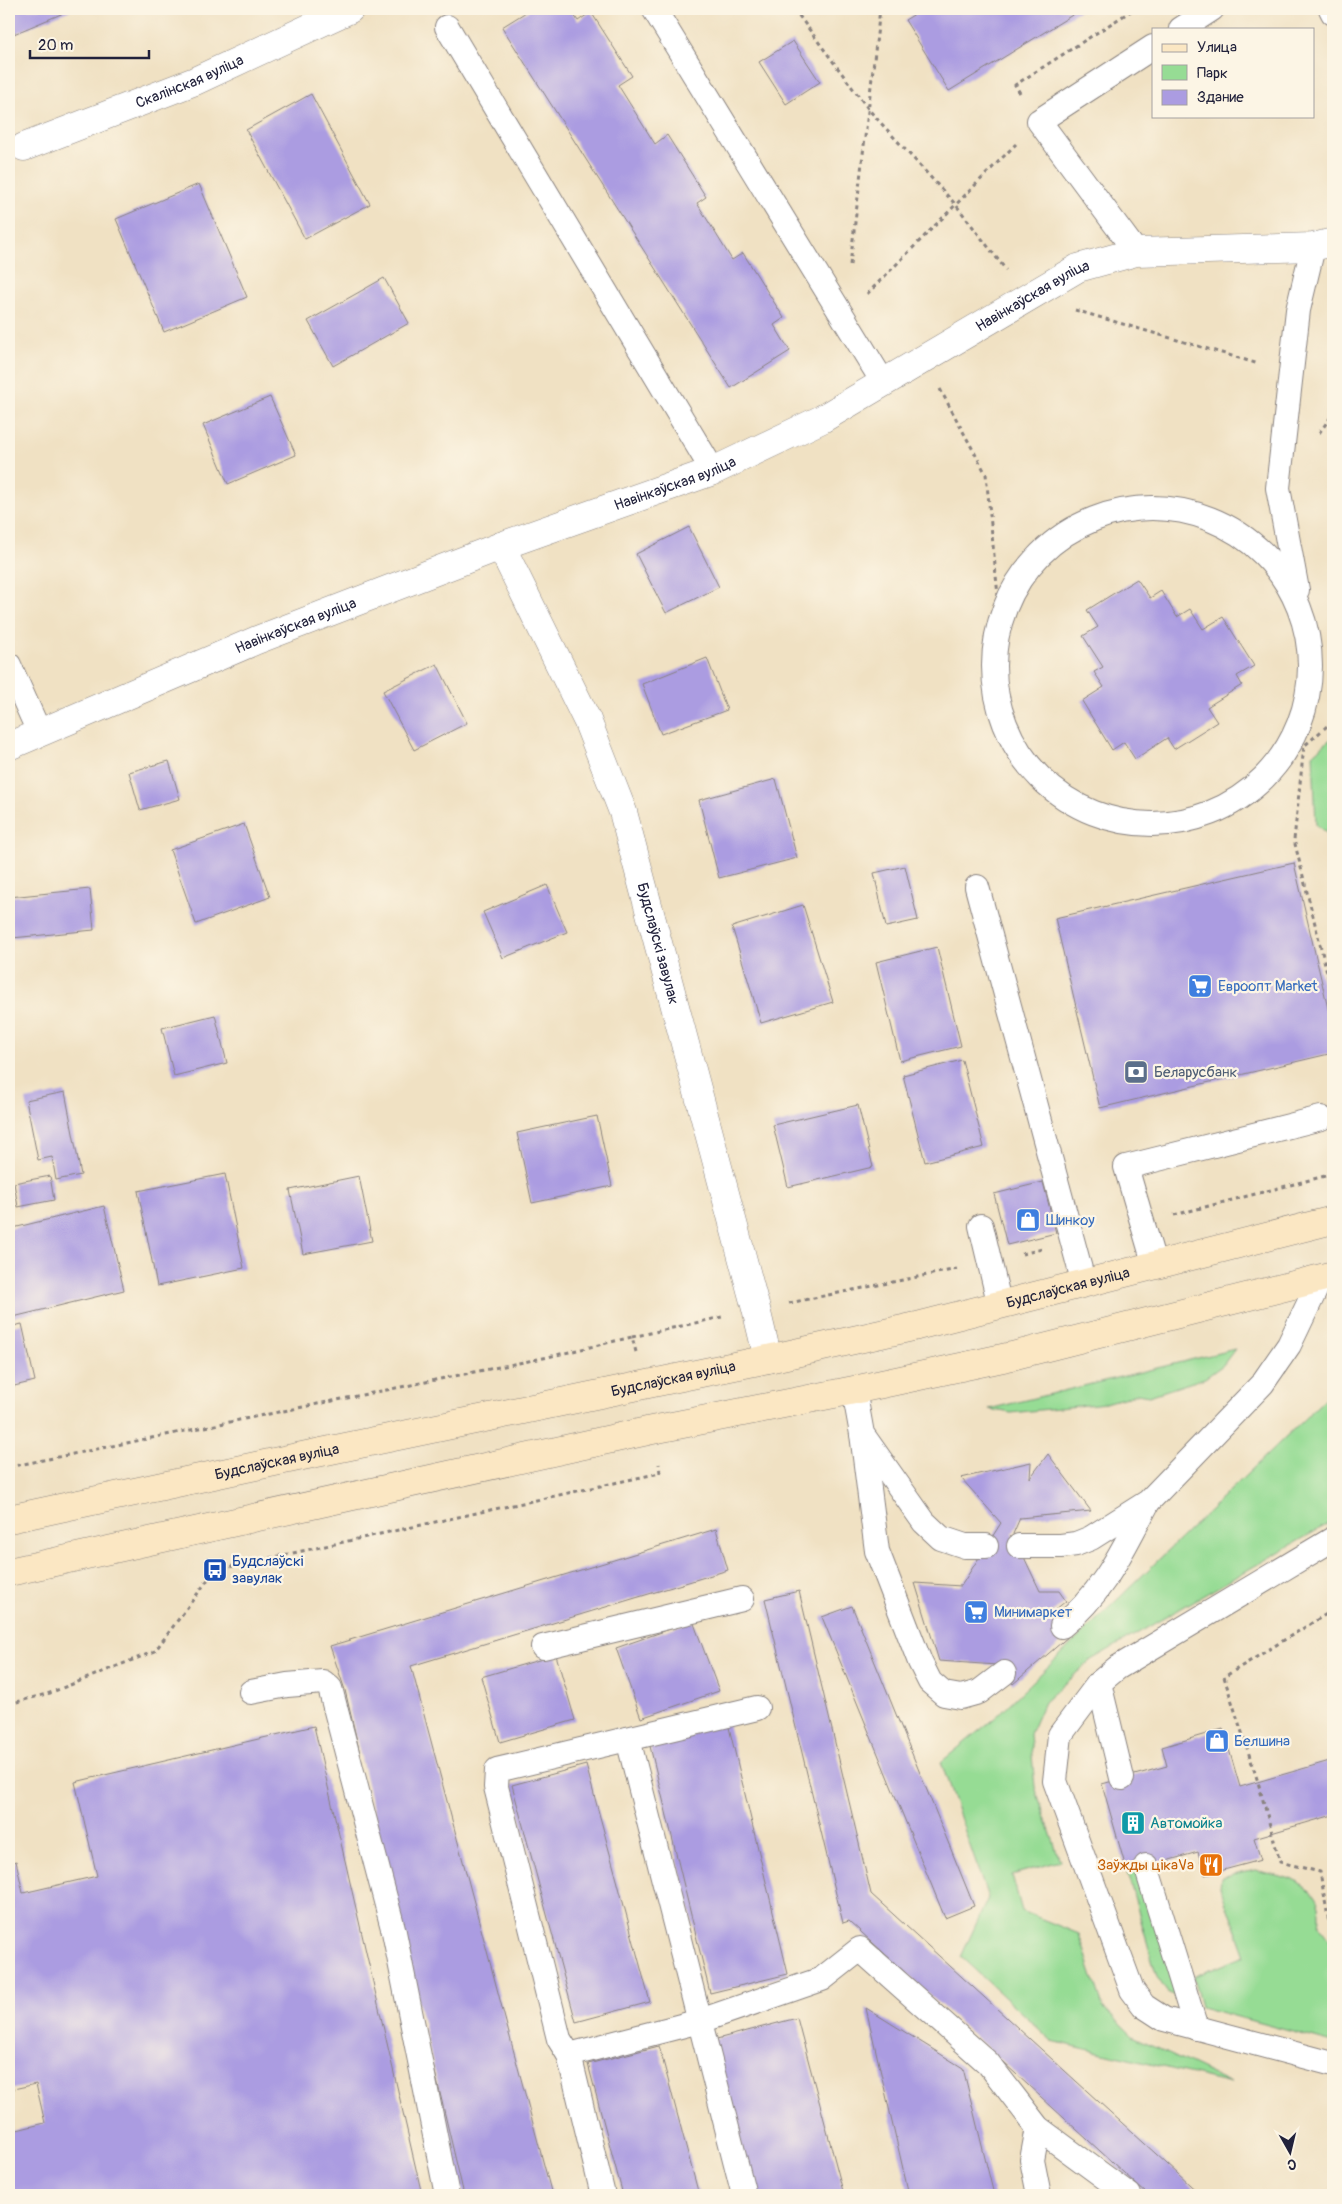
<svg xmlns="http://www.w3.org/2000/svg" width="1342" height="2204" viewBox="0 0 1342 2204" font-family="Pangolin,sans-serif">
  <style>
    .green { fill: #96dc94; stroke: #5c7f68 }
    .building { fill: #ab9ce1 }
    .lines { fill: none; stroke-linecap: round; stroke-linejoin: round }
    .service-casing { stroke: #89827f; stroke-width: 26 }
    .minor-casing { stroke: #89827f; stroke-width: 29 }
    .secondary-casing { stroke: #89827f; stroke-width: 29 }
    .path { stroke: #89827f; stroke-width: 3; stroke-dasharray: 4 4; stroke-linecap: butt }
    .service { stroke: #fff; stroke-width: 24 }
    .minor { stroke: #fff; stroke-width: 28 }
    .secondary { stroke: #fbe7c3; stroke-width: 28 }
    .labels { text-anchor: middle; stroke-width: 4.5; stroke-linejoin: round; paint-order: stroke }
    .street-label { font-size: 15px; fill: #22223b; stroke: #fcf5e5 }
    .shop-label { font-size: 15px; fill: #366cbe; stroke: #fcf5e5; text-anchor: start }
    .service-label { font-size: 15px; fill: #4e5e75; stroke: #fcf5e5; text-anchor: start }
    .transit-label { font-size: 15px; fill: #164399; stroke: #fcf5e5; text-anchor: start }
    .culture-label { font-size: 15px; fill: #0d838f; stroke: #fcf5e5; text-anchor: start }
    .food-label { font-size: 15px; fill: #c56008; stroke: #fcf5e5; text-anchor: end }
  </style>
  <rect width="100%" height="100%" fill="#fcf5e5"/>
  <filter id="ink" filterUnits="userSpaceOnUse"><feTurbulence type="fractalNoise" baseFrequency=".02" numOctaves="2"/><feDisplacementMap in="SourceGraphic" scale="10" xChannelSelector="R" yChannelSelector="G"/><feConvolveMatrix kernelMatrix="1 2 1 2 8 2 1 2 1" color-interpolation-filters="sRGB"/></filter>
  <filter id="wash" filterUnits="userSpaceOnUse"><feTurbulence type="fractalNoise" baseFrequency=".0096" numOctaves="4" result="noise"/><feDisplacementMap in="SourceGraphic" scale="20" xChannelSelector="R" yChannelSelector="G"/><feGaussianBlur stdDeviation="1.12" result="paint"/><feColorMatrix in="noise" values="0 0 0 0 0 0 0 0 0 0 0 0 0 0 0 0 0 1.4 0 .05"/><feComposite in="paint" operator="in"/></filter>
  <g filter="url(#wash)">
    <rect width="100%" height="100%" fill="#f0e1c3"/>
    <g class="green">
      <path d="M1333,737V838L1316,825L1313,754Z"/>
      <path d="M1235,1349L1223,1365L1205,1378L1149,1396L1137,1394L1106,1403L1011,1413L989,1409Z"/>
      <path d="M1333,1391V1521L1091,1660L1044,1702L1030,1734L1035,1787L1060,1861L1012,1875L1022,1911L1079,1934L1103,2007L1133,2036L1231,2083L1052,2041L961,1957L988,1898L941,1762L996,1717Z"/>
      <path d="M1141,1868L1178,1997L1167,1992L1157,1977L1127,1872Z"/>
      <path d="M1255,1870C1288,1878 1327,1883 1319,1926L1333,1945V2043L1201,2007L1193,1977L1245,1956L1220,1887L1221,1878Z"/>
    </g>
    <g id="blocks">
      <g class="building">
        <path d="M9,9H73L9,36Z"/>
        <path d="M531,9H570L578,21L591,12L632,76L618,85L655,144L667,135L706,197L697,203L732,260L743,253L784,318L774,325L790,351L731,388L502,27Z"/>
        <path d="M923,9H1082L949,91L905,20Z"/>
        <path d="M793,41L820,82L786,104L759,62Z"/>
        <path d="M311,94L370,204L305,239L246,130Z"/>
        <path d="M199,184L247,297L164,332L116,219Z"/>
        <path d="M384,278L409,323L333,366L308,321Z"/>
        <path d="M270,397L296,455L228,484L203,425Z"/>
        <path d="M689,527L719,587L666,613L636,554Z"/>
        <path d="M1137,579L1150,598L1161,591L1177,617L1190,609L1203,629L1223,617L1254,666L1237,676L1242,685L1207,707L1217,722L1174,749L1167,738L1135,759L1124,742L1112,750L1082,701L1104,687L1094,672L1103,667L1083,636L1098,627L1087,610Z"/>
        <path d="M707,658L727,710L661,734L642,684Z"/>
        <path d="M437,664L467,723L414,750L383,691Z"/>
        <path d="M169,761L180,799L140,810L129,772Z"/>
        <path d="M776,779L797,858L719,878L699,800Z"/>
        <path d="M244,824L270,897L196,924L170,850Z"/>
        <path d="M1294,863L1333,1030V1053L1100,1108L1055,918Z"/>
        <path d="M905,866L918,920L886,927L874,873Z"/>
        <path d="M547,885L567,932L503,958L483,912Z"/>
        <path d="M90,889L94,930L12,938L9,897Z"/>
        <path d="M803,905L833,1002L761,1023L732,927Z"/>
        <path d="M937,947L961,1046L900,1061L876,962Z"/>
        <path d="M215,1015L227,1063L174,1076L162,1028Z"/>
        <path d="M962,1060L984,1147L925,1162L903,1075Z"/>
        <path d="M65,1092L81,1175L56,1180L52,1157L38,1160L26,1100Z"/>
        <path d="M858,1105L873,1167L788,1187L773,1125Z"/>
        <path d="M597,1116L612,1186L532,1203L517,1133Z"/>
        <path d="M225,1174L244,1268L157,1286L138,1191Z"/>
        <path d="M50,1176L54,1200L18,1207L14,1183Z"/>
        <path d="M359,1176L372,1241L303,1254L290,1190Z"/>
        <path d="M1043,1182L1056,1233L1007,1245L994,1194Z"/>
        <path d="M104,1206L124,1290L9,1318V1229Z"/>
        <path d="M22,1324L35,1381L10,1387L9,1327Z"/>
        <path d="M1048,1454L1091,1511L1020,1518L1013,1534L1040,1591H1059L1066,1601L1051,1613L1069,1636L1013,1684L997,1665L939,1661L915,1583L961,1586L1001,1523L961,1478L1031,1462L1030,1478Z"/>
        <path d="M716,1529L728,1570L411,1666L552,2195H464L345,1690L330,1646Z"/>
        <path d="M799,1591L871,1894L1201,2195H1148L849,1921L843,1923L765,1599Z"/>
        <path d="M852,1606L974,1906L945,1918L822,1617Z"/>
        <path d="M693,1621L719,1691L641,1718L616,1648Z"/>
        <path d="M556,1655L575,1720L500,1742L481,1677Z"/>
        <path d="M727,1719L788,1974L710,1993L648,1738Z"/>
        <path d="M314,1726L422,2195H9V2132L45,2123L36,2084L9,2090V1863L16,1861L23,1893L97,1876L75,1782Z"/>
        <path d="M1223,1729L1240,1787L1333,1760V1815L1254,1838L1261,1860L1205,1875L1198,1852L1127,1872L1102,1784L1167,1766L1162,1747Z"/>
        <path d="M586,1765L650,2002L576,2022L512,1785Z"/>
        <path d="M866,2008L963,2068L994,2195H909Z"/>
        <path d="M797,2018L844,2195H754L713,2040Z"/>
        <path d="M659,2046L699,2195H623L588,2064Z"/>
      </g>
    </g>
  </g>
  <g filter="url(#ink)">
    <use href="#blocks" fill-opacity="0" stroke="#89827f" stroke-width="1"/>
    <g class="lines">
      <defs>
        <g id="service">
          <path d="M654,9L883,382"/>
          <path d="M1331,9L1333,13"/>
          <path d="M447,27L713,471"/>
          <path d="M1181,29L1212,9"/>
          <path d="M1136,252L1039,121L1153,47"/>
          <circle cx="1152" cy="666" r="158"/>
          <path d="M1297,590L1278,488L1298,310L1313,247"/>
          <path d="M9,665L39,732"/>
          <path d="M977,887L1084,1284"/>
          <path d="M981,1226L1000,1306"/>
          <path d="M1155,1266L1126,1167L1321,1118"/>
          <path d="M854,1390L862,1434L924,1522L941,1538L965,1546H986"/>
          <path d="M862,1434L877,1551L920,1662L930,1682L944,1694L961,1697L979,1692L1004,1673"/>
          <path d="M1333,1539L1117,1668L1099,1683L1060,1735L1055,1781L1132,1990L1144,2006L1164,2019L1333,2064"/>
          <path d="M1019,1546H1061L1076,1544L1091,1538L1148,1502L1262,1384L1289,1345L1321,1278"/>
          <path d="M1062,1626C1104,1592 1122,1551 1147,1504"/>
          <path d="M543,1647L742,1599"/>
          <path d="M1099,1683L1122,1778"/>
          <path d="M251,1692L287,1685L323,1682L330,1688L394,1932L447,2195"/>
          <path d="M628,1739L744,2195"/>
          <path d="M1146,1866L1196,2028"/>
          <path d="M569,2055L700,2021L822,1979L860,1949L988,2063L1038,2128L1129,2195"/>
          <path d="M1038,2128L1032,2160L1039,2195"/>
          <path d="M603,2195L569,2055L559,2039L496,1787L497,1770L757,1708"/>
        </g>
        <g id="minor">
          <path id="s1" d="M24,147L195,81L350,9"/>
          <path id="s2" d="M501,546L587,720L623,812L756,1309L768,1359"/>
          <path id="s3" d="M9,746L257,640L501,546L713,471L822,419L1078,268L1136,252L1313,247L1333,242"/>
        </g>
        <g id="secondary">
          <path id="s4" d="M9,1519L307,1455L768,1359L917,1326L1333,1220"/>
          <path d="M9,1572L652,1430L854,1390L1012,1356L1333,1275"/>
        </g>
      </defs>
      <use href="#service" class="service-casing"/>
      <use href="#minor" class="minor-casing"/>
      <use href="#secondary" class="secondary-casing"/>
      <g class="path">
        <path d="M786,9H794L869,110L956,205L1006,270"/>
        <path d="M1020,93L1015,85L1134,9"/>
        <path d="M850,265L880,9"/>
        <path d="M867,294L1016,144"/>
        <path d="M1075,310L1259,364"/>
        <path d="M940,389L986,474L1000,616"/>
        <path d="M1319,433L1333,414"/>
        <path d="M1333,721L1304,746L1294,840L1333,996"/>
        <path d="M1265,778L1303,746"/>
        <path d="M1174,1215L1333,1174"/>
        <path d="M1022,1254L1042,1249"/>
        <path d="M789,1303L957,1269"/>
        <path d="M632,1337L722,1317"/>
        <path d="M9,1467L548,1357L632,1337L636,1352"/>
        <path d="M1333,1610L1224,1677L1258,1782L1280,1862L1320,1872L1329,1923L1333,1928"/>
        <path d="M9,1704L50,1693L155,1651L215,1570L660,1473L659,1464"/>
      </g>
      <use href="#service" class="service"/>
      <use href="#minor" class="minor"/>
      <use href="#secondary" class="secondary"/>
    </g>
  </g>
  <defs>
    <symbol id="supermarket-square" viewBox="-11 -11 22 22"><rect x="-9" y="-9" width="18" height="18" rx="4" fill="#3f7fe0" stroke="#fcf5e5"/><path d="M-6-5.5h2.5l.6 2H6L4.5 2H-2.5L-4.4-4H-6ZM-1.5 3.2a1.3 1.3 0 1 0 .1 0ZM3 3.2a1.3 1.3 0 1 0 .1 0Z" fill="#fff"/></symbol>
    <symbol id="bank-square" viewBox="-11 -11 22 22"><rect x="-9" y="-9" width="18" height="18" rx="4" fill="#5c6f8a" stroke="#fcf5e5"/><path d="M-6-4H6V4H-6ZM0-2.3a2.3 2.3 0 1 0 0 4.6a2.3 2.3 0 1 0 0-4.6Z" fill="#fff"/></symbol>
    <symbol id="shop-square" viewBox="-11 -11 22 22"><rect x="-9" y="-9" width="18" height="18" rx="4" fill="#3f7fe0" stroke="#fcf5e5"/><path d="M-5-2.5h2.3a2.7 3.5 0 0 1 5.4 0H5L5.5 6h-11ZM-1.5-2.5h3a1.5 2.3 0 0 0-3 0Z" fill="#fff"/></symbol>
    <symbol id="bus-square" viewBox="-11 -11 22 22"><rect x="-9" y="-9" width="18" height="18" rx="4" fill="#1a4fb4" stroke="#fcf5e5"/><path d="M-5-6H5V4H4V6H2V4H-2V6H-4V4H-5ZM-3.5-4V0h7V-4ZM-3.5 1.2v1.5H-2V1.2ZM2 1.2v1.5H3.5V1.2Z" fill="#fff"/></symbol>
    <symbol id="building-square" viewBox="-11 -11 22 22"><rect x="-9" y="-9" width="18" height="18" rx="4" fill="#0f9aa8" stroke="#fcf5e5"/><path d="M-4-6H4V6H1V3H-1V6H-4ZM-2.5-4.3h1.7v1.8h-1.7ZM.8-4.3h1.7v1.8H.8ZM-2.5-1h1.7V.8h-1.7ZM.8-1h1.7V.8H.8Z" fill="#fff"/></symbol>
    <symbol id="restaurant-square" viewBox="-11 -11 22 22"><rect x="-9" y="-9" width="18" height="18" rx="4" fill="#e8710a" stroke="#fcf5e5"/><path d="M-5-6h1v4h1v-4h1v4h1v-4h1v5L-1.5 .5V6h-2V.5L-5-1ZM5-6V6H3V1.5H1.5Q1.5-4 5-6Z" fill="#fff"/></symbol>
  </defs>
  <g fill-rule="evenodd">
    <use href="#supermarket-square" x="1186" y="972" width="28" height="28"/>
    <use href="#bank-square" x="1122" y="1058" width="28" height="28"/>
    <use href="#shop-square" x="1014" y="1206" width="28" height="28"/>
    <use href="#bus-square" x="201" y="1556" width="28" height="28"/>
    <use href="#supermarket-square" x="962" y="1598" width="28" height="28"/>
    <use href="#shop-square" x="1203" y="1727" width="28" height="28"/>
    <use href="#building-square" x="1119" y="1809" width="28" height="28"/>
    <use href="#restaurant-square" x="1197" y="1851" width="28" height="28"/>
  </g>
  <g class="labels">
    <g class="street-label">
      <text dy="5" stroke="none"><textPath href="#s1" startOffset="178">Скалінская вуліца</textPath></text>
      <text dy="5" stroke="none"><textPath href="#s3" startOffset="1121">Навінкаўская вуліца</textPath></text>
      <text dy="5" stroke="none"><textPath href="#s3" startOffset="716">Навінкаўская вуліца</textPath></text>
      <text dy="5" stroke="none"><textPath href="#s3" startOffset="311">Навінкаўская вуліца</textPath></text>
      <text dy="5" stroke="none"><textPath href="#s2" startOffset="429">Будслаўскі завулак</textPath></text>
      <text dy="5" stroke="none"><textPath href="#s4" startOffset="1084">Будслаўская вуліца</textPath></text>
      <text dy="5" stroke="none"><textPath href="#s4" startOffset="679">Будслаўская вуліца</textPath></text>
      <text dy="5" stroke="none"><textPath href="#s4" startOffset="274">Будслаўская вуліца</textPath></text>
    </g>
    <g class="shop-label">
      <text x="1218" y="991">Евроопт Market</text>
      <text x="1046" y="1225">Шинкоу</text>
      <text x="994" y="1617">Минимаркет</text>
      <text x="1234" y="1746">Белшина</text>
    </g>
    <g class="service-label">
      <text x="1154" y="1077">Беларусбанк</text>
    </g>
    <g class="transit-label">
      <text x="232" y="1566">Будслаўскі<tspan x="232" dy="17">завулак</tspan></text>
    </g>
    <g class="culture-label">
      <text x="1150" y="1828">Автомойка</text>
    </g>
    <g class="food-label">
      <text x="1194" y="1870">Заўжды цікаVа</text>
    </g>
  </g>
  <rect width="1342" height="2204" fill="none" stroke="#fcf5e5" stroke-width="30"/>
  <rect x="1152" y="28" width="162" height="90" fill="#fcf5e5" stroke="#a5a1a1"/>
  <rect x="1162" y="44" width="25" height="8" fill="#fbe7c3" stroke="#a5a1a1"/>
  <text x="1197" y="52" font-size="15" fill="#22223b">Улица</text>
  <rect x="1162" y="65" width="25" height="15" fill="#96dc94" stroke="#a5a1a1"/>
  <text x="1197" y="78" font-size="15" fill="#22223b">Парк</text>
  <rect x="1162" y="90" width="25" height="15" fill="#ab9ce1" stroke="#a5a1a1"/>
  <text x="1197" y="102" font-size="15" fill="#22223b">Здание</text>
  <g transform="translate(1290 2152) rotate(172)" stroke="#fcf5e5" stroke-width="4" paint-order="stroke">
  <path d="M0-4L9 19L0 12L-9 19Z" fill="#22223b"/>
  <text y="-8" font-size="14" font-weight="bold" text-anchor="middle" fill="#22223b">С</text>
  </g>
  <path d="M30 50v8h119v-8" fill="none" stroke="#22223b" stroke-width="2.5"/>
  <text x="38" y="50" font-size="15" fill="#22223b" stroke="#fcf5e5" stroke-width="4" paint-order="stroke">20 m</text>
</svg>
